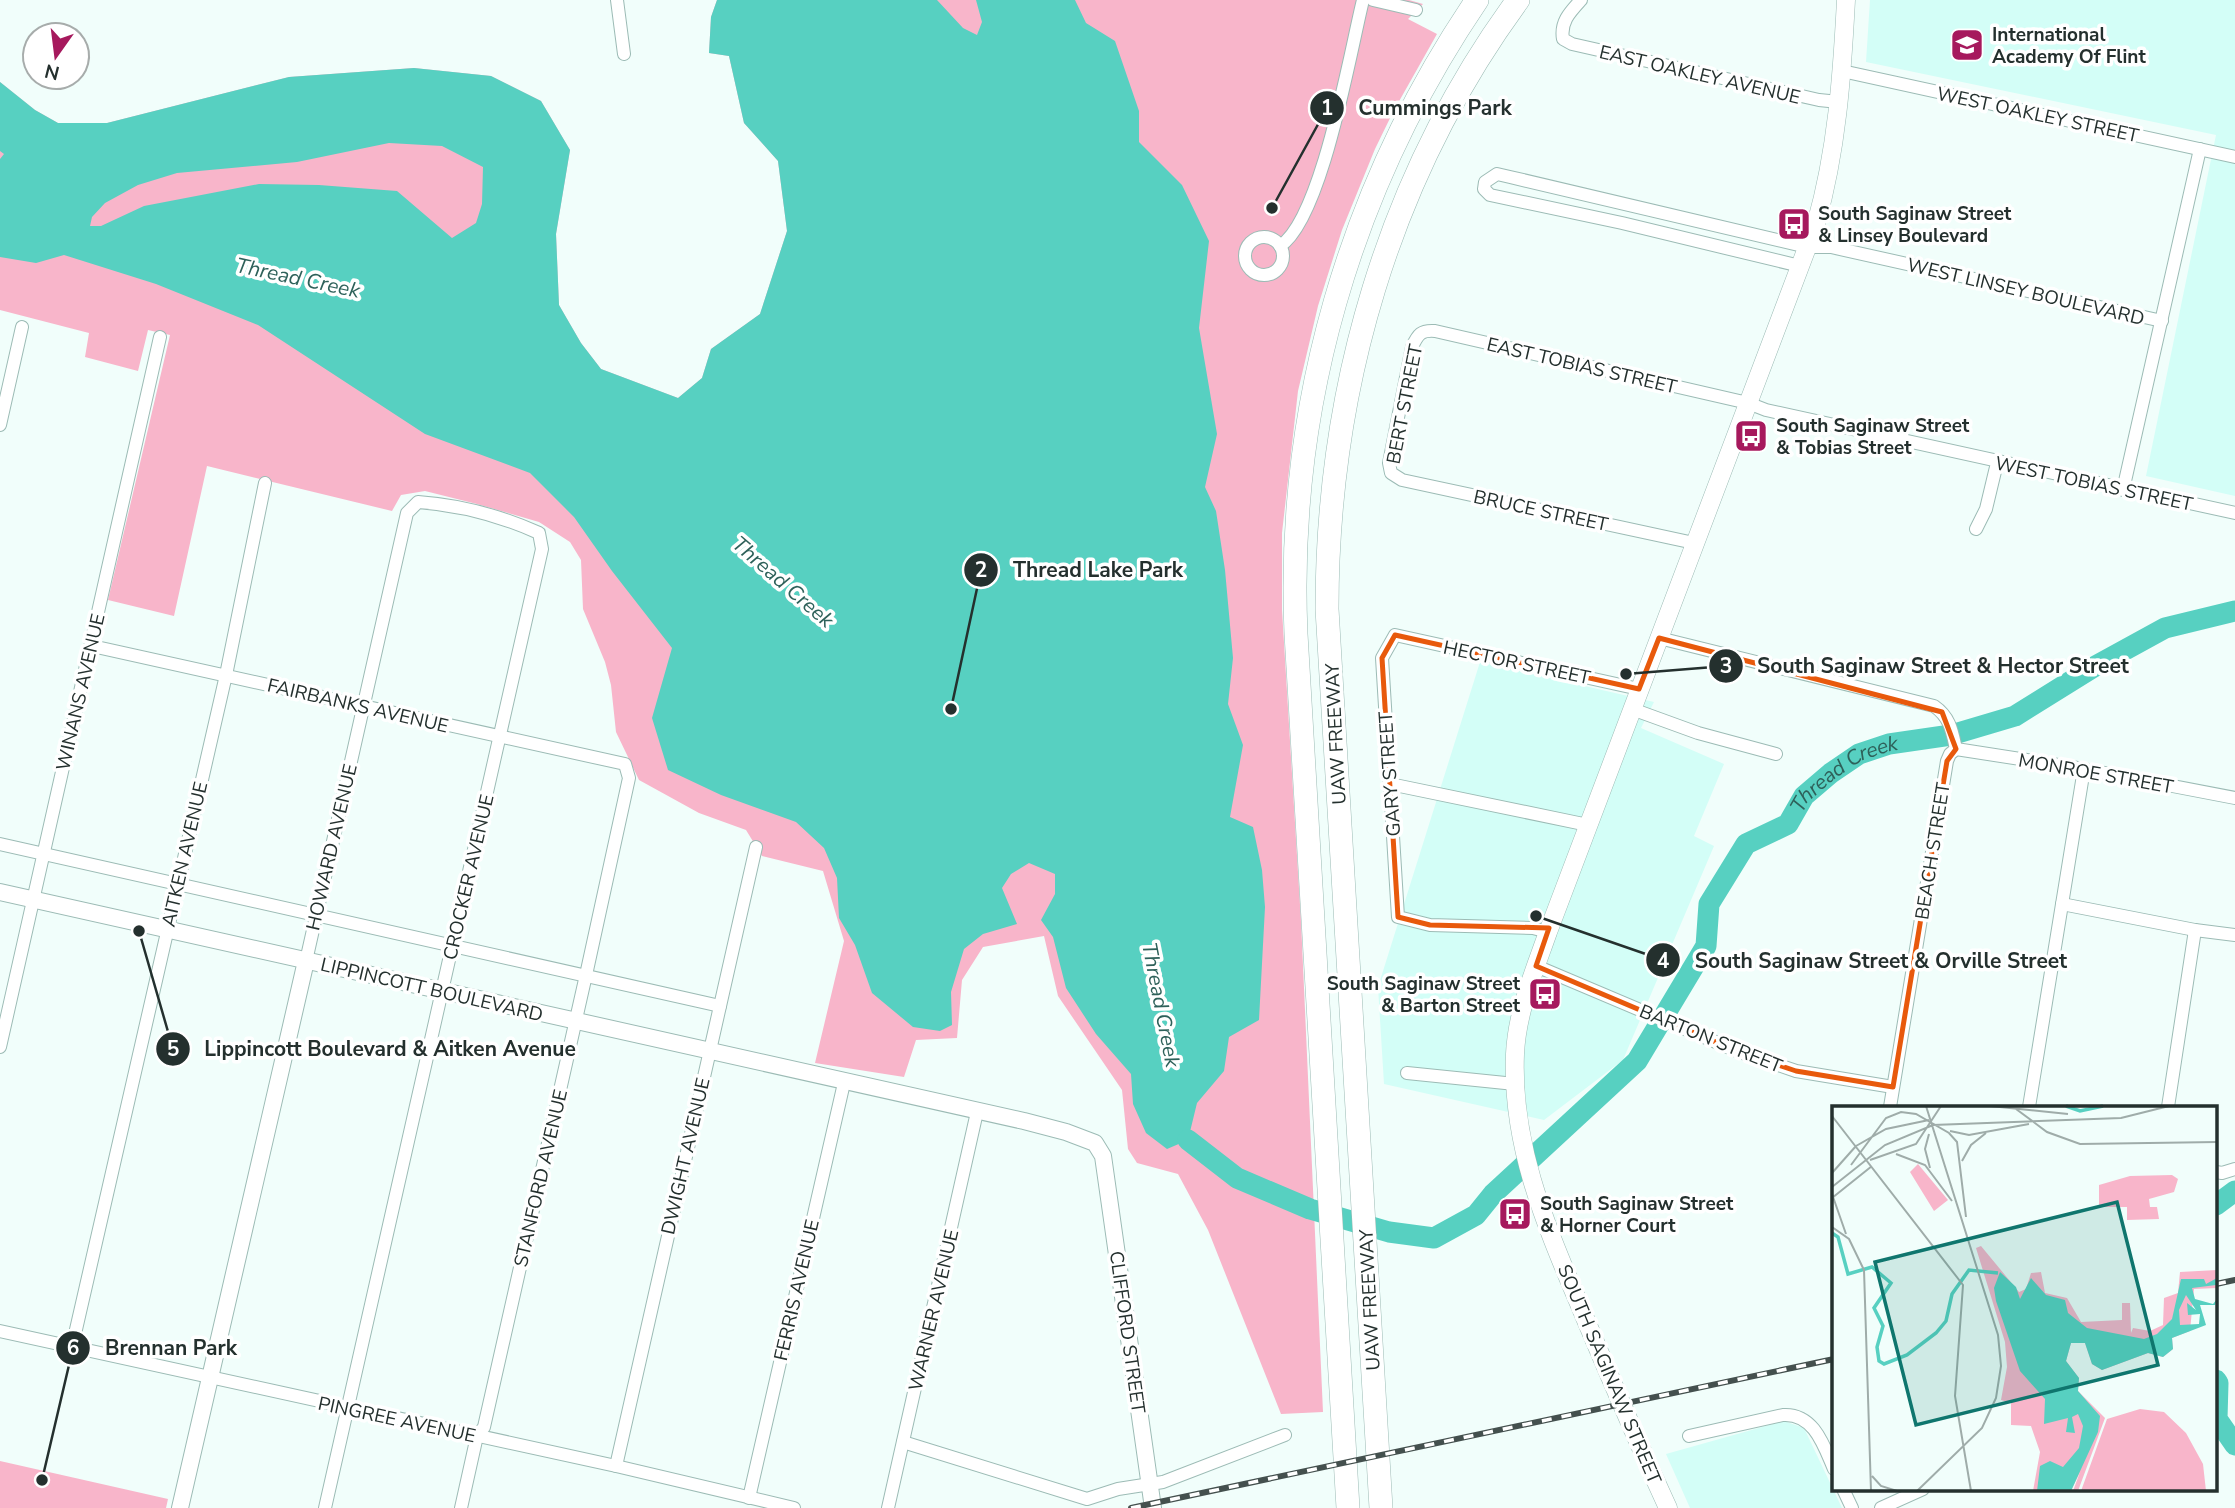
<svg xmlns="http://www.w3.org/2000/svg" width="2235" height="1508" viewBox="0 0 2235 1508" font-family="'Nunito Sans',sans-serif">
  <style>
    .built { fill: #d3fef7 }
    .green { fill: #f8b5ca }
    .water { fill: #57d0c1; fill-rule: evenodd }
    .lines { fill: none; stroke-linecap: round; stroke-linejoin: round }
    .river { stroke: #57d0c1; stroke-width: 21 }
    .minor-casing { stroke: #9cbbb5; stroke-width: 14 }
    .tertiary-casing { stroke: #9cbbb5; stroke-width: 18 }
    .secondary-casing { stroke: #9cbbb5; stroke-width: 19 }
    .motorway-casing { stroke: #9cbbb5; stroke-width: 24 }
    .minor { stroke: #fff; stroke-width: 12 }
    .tertiary { stroke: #fff; stroke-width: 16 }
    .secondary { stroke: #fff; stroke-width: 18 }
    .motorway { stroke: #fff; stroke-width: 23 }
    .rail-casing { stroke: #44504e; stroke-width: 6 }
    .rail { stroke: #fff; stroke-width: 3.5; stroke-dasharray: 10; stroke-linecap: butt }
    .marked { fill: none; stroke: #e8590c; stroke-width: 5; stroke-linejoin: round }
    .labels { text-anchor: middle; stroke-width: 7; stroke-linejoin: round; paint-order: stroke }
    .poi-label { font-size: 19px; font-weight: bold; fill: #24302e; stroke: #fff; text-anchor: start }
    .street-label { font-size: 19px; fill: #24302e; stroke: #fff }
    .water-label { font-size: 21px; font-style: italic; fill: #2e615a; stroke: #fff }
    .inset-river { fill: none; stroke: #57d0c1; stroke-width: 3.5 }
    .inset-road { fill: none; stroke: #9faca9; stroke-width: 2 }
    .view { fill: #0f766e; fill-opacity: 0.15; stroke: #0f766e; stroke-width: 3.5 }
    .inset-edge { fill: none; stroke: #24302e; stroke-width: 3.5 }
    .leader { fill: none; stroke: #24302e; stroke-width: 2.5 }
    .callout-dot { fill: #24302e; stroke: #fff; stroke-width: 2.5 }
    .mark-label { font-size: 21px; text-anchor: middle; font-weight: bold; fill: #fff }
    .callout-label { font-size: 21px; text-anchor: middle; font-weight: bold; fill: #24302e; stroke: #fff; stroke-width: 7; stroke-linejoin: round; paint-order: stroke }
  </style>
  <rect width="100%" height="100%" fill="#f1fefb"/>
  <g class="built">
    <path d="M1870,0H2235V496L2146,476L2216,135L1866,62Z"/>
    <path d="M1480,662L1654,702L1641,728L1724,764L1694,836L1714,846L1623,1060L1544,1120L1384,1084L1378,987Z"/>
    <path d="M1784,1421L1804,1428L1842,1508H1690L1666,1454Z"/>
  </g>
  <g class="green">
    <path d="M717,0H1409L1423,4L1408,19L1437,34L1393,112L1375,149L1342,230L1318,306L1298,391L1282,533V610L1301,921L1323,1412L1281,1414L1208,1230L1178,1174L1137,1163L1128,1149L1122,1090L1058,996L1044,936L983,947L962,980L957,1038L916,1040L904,1077L815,1063L844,941L823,871L762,856L746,830L699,813L639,780L616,732L611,685L605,662L583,609L581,560L570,542L539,522L477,504L425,491L401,495L392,511L207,466L174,616L108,600L170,335L148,330L138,371L85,357L89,333L0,310V82L35,110L58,123H107L289,77L414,68L491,76L541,101L570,150L556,234L559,305L581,343L601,369L678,398L702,378L711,349L760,314L787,231L778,161L744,123L729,56L709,53L711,17Z"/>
    <path d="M0,1461L168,1499L166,1508H0Z"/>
  </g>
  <path class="water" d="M717,0H937L963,28L977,35L982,22L976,0H1075L1086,23L1115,41L1139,111V142L1182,185L1209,241L1199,328L1217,434L1205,487L1216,511L1225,570L1233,658L1228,704L1243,745L1230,817L1253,827L1262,870L1265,907L1259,1020L1229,1037L1224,1071L1197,1103L1188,1140L1167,1149L1146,1133L1133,1104L1131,1074L1096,1034L1066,988L1053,937L1041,920L1055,894V874L1029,863L1011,874L1002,888L1017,924L983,934L964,949L951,992L952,1025L940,1031L913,1027L872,993L855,945L839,918L837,878L824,848L796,822L721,795L668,770L652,718L672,648L612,571L574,517L530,473L425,434L258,325L156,284L64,255L36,263L0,257V159L4,154L0,151V82L35,110L58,123H107L289,77L414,68L491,76L541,101L570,150L556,234L559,305L581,343L601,369L678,398L702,378L711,349L760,314L787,231L778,161L744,123L729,56L709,53L711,17ZM389,143L442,146L483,167L482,204L476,223L452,238L397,191L319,185L259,184L144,206L101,226H90L92,217L105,203L138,185L177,173L297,162Z"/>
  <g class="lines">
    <g class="river">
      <path id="s1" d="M1188,1140L1237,1178L1310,1209L1389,1232L1434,1238L1476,1215L1493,1194L1637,1061L1706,946L1709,904L1746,844L1788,824L1804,796L1831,773L1859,754L1889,744L1951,735L2015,716L2092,668L2165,628L2235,611"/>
      <path d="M2216,1205L2235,1191"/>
      <path d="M2216,1380L2218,1383L2217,1419L2235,1445"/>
    </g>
    <defs>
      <g id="minor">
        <path d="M617,0L624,54"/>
        <path d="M1373,0L1416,10"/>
        <path d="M1581,0C1570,12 1560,22 1563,39L1572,44L1819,100L1839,102"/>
        <path d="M1842,71L2235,157"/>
        <circle cx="1264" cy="256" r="19"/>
        <path d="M1280,246C1322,219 1350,52 1363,0"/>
        <path d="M1800,266L1622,223L1490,195L1484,189L1485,182L1497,174L1510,177L1807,247H1831L2162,321"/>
        <path d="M0,425L22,327"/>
        <path d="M2123,490L2200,149"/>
        <path d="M1976,529L1986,509L1997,463"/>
        <path d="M1694,543L1402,480L1391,473L1389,463L1412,347C1418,334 1421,330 1435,331L1748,403L1766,410L2235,513"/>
        <path d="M1659,638L1934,706C1950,717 1952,731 1956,749"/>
        <path d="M92,646L625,764L629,778L586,975L484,1427L477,1436L461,1508"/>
        <path d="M1632,709L1698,733L1776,754"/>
        <path d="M1956,749L2084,769L2235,798"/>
        <path d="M1390,784L1588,825"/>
        <path d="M0,844L720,1006"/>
        <path d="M2062,904L2195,930L2235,935"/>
        <path d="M1548,932L1533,928L1430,925L1398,917L1382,658L1395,635L1639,689"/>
        <path d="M306,961L407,513L418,502C460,505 501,516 539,533L542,549L325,1508"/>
        <path d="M1536,966L1737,1051L1796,1071L1893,1087"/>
        <path d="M0,1047L160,337"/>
        <path d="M1407,1073L1515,1084"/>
        <path d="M1890,1107L1947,761L1950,754L1956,749"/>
        <path d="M2029,1107L2084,769"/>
        <path d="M2168,1107L2195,930"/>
        <path d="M2216,1172L2222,1173L2235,1169"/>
        <path d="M0,1331L616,1466L794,1508"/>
        <path d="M72,1347L226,675L265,483"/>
        <path d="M1689,1436L1783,1415C1814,1413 1824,1446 1834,1469"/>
        <path d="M903,1442L1087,1499L1118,1489L1163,1482L1285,1435"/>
        <path d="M616,1466L756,847"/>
        <path d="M1843,1489L1852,1508"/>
        <path d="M749,1498L844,1083"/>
        <path d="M888,1508L977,1112"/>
        <path d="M1881,1508L1923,1489"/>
      </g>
      <g id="tertiary">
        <path d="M0,892L1024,1121L1066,1132L1095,1143L1103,1156L1153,1508"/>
        <path d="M180,1508L306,961"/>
      </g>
      <path id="secondary" d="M1668,1508C1639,1445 1612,1382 1585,1318C1549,1232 1511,1150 1515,1054C1517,1011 1534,972 1548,932L1816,224C1837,150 1842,76 1846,0"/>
      <g id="motorway">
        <path d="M1348,1508L1296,634C1286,407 1350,187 1477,0"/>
        <path d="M1381,1508L1327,609C1327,391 1388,177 1518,0"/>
      </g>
    </defs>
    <use href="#minor" class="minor-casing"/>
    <use href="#tertiary" class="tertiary-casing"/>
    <use href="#secondary" class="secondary-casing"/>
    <use href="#motorway" class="motorway-casing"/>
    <use href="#minor" class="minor"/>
    <use href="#tertiary" class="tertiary"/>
    <use href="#secondary" class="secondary"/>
    <use href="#motorway" class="motorway"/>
    <defs>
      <g id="rail">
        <path d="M2216,1284L2235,1280"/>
        <path d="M1131,1508L1834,1359"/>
      </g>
    </defs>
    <use href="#rail" class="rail-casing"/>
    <use href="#rail" class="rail"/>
  </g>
  <path class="marked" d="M1395,635L1639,689L1659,638L1942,712L1956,749L1947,761L1893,1087L1796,1071L1737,1051L1536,966L1549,928L1430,925L1398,917L1382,658Z"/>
  <defs>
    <symbol id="school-square" viewBox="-11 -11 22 22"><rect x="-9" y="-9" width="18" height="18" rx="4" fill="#a6195d" stroke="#fff"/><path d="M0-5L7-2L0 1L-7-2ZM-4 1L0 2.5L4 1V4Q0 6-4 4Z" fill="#fff"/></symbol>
    <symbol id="bus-square" viewBox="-11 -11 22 22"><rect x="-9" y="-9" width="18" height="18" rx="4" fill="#a6195d" stroke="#fff"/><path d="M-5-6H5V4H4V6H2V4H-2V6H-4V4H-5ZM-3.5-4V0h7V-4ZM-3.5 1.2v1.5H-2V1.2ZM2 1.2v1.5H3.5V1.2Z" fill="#fff"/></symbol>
  </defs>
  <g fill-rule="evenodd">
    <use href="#school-square" x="1948" y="26" width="38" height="38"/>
    <use href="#bus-square" x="1775" y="205" width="38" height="38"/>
    <use href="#bus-square" x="1732" y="417" width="38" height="38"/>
    <use href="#bus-square" x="1526" y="975" width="38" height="38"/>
    <use href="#bus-square" x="1496" y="1195" width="38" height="38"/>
  </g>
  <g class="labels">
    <g class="poi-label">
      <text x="1992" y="41">International<tspan x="1992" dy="22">Academy Of Flint</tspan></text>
      <text x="1818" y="220">South Saginaw Street<tspan x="1818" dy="22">&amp; Linsey Boulevard</tspan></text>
      <text x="1776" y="432">South Saginaw Street<tspan x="1776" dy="22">&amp; Tobias Street</tspan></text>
      <text x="1520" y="990" text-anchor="end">South Saginaw Street<tspan x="1520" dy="22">&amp; Barton Street</tspan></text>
      <text x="1540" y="1210">South Saginaw Street<tspan x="1540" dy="22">&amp; Horner Court</tspan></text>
    </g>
    <g class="street-label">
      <text transform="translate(1700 74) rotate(13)" y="7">EAST OAKLEY AVENUE</text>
      <text transform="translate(2038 114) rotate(12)" y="7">WEST OAKLEY STREET</text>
      <text transform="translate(2026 291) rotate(13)" y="7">WEST LINSEY BOULEVARD</text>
      <text transform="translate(1582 365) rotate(13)" y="7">EAST TOBIAS STREET</text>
      <text transform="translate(1404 404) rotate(-79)" y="7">BERT STREET</text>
      <text transform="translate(2094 483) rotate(12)" y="7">WEST TOBIAS STREET</text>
      <text transform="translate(1541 510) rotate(12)" y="7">BRUCE STREET</text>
      <text transform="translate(1517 662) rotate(12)" y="7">HECTOR STREET</text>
      <text transform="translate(80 692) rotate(-77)" y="7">WINANS AVENUE</text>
      <text transform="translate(358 705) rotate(13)" y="7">FAIRBANKS AVENUE</text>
      <text transform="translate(1335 734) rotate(-93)" y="7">UAW FREEWAY</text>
      <text transform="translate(2096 773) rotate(10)" y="7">MONROE STREET</text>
      <text transform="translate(1389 774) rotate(-94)" y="7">GARY STREET</text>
      <text transform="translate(331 847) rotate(-77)" y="7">HOWARD AVENUE</text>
      <text transform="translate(1932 851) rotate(-81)" y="7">BEACH STREET</text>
      <text transform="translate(184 854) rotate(-77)" y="7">AITKEN AVENUE</text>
      <text transform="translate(468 877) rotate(-77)" y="7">CROCKER AVENUE</text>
      <text transform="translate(432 989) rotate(13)" y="7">LIPPINCOTT BOULEVARD</text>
      <text transform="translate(1711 1038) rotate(22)" y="7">BARTON STREET</text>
      <text transform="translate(685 1156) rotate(-77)" y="7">DWIGHT AVENUE</text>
      <text transform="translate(540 1178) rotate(-77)" y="7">STANFORD AVENUE</text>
      <text transform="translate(796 1290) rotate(-77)" y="7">FERRIS AVENUE</text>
      <text transform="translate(1369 1300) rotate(-93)" y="7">UAW FREEWAY</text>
      <text transform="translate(933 1310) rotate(-77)" y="7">WARNER AVENUE</text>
      <text transform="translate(1128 1332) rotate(82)" y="7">CLIFFORD STREET</text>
      <text transform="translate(1610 1374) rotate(67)" y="7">SOUTH SAGINAW STREET</text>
      <text transform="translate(397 1419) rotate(12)" y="7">PINGREE AVENUE</text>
    </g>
    <g class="water-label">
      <text transform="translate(298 278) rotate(12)" y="7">Thread Creek</text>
      <text transform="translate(783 582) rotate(41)" y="7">Thread Creek</text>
      <text dy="7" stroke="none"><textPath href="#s1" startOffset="912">Thread Creek</textPath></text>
      <text transform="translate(1161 1005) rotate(79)" y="7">Thread Creek</text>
    </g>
  </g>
  <g transform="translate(1832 1106)">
    <rect width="385" height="385" fill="#f1fefb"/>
    <path d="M86,58L116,94L102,105L78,66ZM340,69L346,73L342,86L317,93L318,101H325L327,113L295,114V101H267V79L298,70ZM149,140L187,186L194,183L199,167L209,166L213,187L235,192L249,216L290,214V197H298L299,227L301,222L318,225L331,219L332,192L346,187L348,166L385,164V182L362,183L358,225L340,232L341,243L331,251L316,247L270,264L260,258L253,237H239L234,255L247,272L246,285L273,312L246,385H241L248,366L239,385H201L208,346L199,320L179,319V297L169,294L175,261L173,236L144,142ZM308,303L332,306L354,327L371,358L374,385H249L275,313Z" fill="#f8b5ca"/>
    <path d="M168,166L184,181L188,193L199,172L214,189L233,194L236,207L255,222L312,233L325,228L340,213L349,173H372L374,178L385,172L384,179L360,182L363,193L381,198L385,193L383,199H368L374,219L340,232L341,243L331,251L316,247L270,264L260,258L253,237H239L234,255L247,272L246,285L268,310L266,326L239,385H205L208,360L218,355L231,361L247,342L251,320L246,308L240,311L243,327L234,326L236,312L212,318L213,293L188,265L164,195L162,182ZM354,189L364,204L355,197L356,209L368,208L367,218L348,219L347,204Z" fill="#57d0c1" fill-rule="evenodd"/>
    <path class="inset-river" d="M234,0L248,5L271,0M0,127L6,131L16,168L40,161L59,177L42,202L51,220L45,241L47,255L52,258L75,249L104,227L114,215L120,188L137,164L166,167"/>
    <path class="inset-road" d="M158,0L236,8M184,3L215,26L248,38L385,36M0,10L131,179L123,290L139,385M118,25L137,29L197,18M97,28L93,43L98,62M24,40L54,23L97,14M64,48L93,59L120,95M38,54L84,38L109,0M130,55L139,39L154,27M19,59L54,12L69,6L84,8L117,27L125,36L134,111M0,67L24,40M0,81L53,39L101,19L289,12L337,0M0,88L14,128M0,92L40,60M0,121L17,133L32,164L39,385M40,370L49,380L65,385M85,385L150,322L164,292L169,260L166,229L94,0"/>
    <path class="view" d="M285,96L326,259L84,319L43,156Z"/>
    <rect width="385" height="385" class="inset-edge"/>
  </g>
  <path class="leader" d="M1272 208L1327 108M951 709L981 570M1626 674L1726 666M1536 916L1663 960M139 931L173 1049M42 1480L73 1348"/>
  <g class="callout-dot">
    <circle cx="1272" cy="208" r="7"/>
    <circle cx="951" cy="709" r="7"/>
    <circle cx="1626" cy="674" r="7"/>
    <circle cx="1536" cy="916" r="7"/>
    <circle cx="139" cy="931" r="7"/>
    <circle cx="42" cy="1480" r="7"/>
    <circle cx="1327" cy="108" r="18"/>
    <circle cx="981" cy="570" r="18"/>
    <circle cx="1726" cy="666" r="18"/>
    <circle cx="1663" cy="960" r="18"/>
    <circle cx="173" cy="1049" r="18"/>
    <circle cx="73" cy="1348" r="18"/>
  </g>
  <g class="mark-label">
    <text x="1327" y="115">1</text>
    <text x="981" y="577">2</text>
    <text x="1726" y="673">3</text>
    <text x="1663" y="968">4</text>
    <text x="173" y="1056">5</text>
    <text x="73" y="1355">6</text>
  </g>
  <g class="callout-label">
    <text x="1435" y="115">Cummings Park</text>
    <text x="1098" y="577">Thread Lake Park</text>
    <text x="1943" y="673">South Saginaw Street &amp; Hector Street</text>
    <text x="1881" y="968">South Saginaw Street &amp; Orville Street</text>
    <text x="390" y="1056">Lippincott Boulevard &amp; Aitken Avenue</text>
    <text x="171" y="1355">Brennan Park</text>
  </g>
  <g transform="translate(56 56) rotate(194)"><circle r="33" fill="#ffffff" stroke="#a7acab" stroke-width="2"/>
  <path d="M0-5L12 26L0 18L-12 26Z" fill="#a6195d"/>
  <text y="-10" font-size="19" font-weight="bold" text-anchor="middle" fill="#24302e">N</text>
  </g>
</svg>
